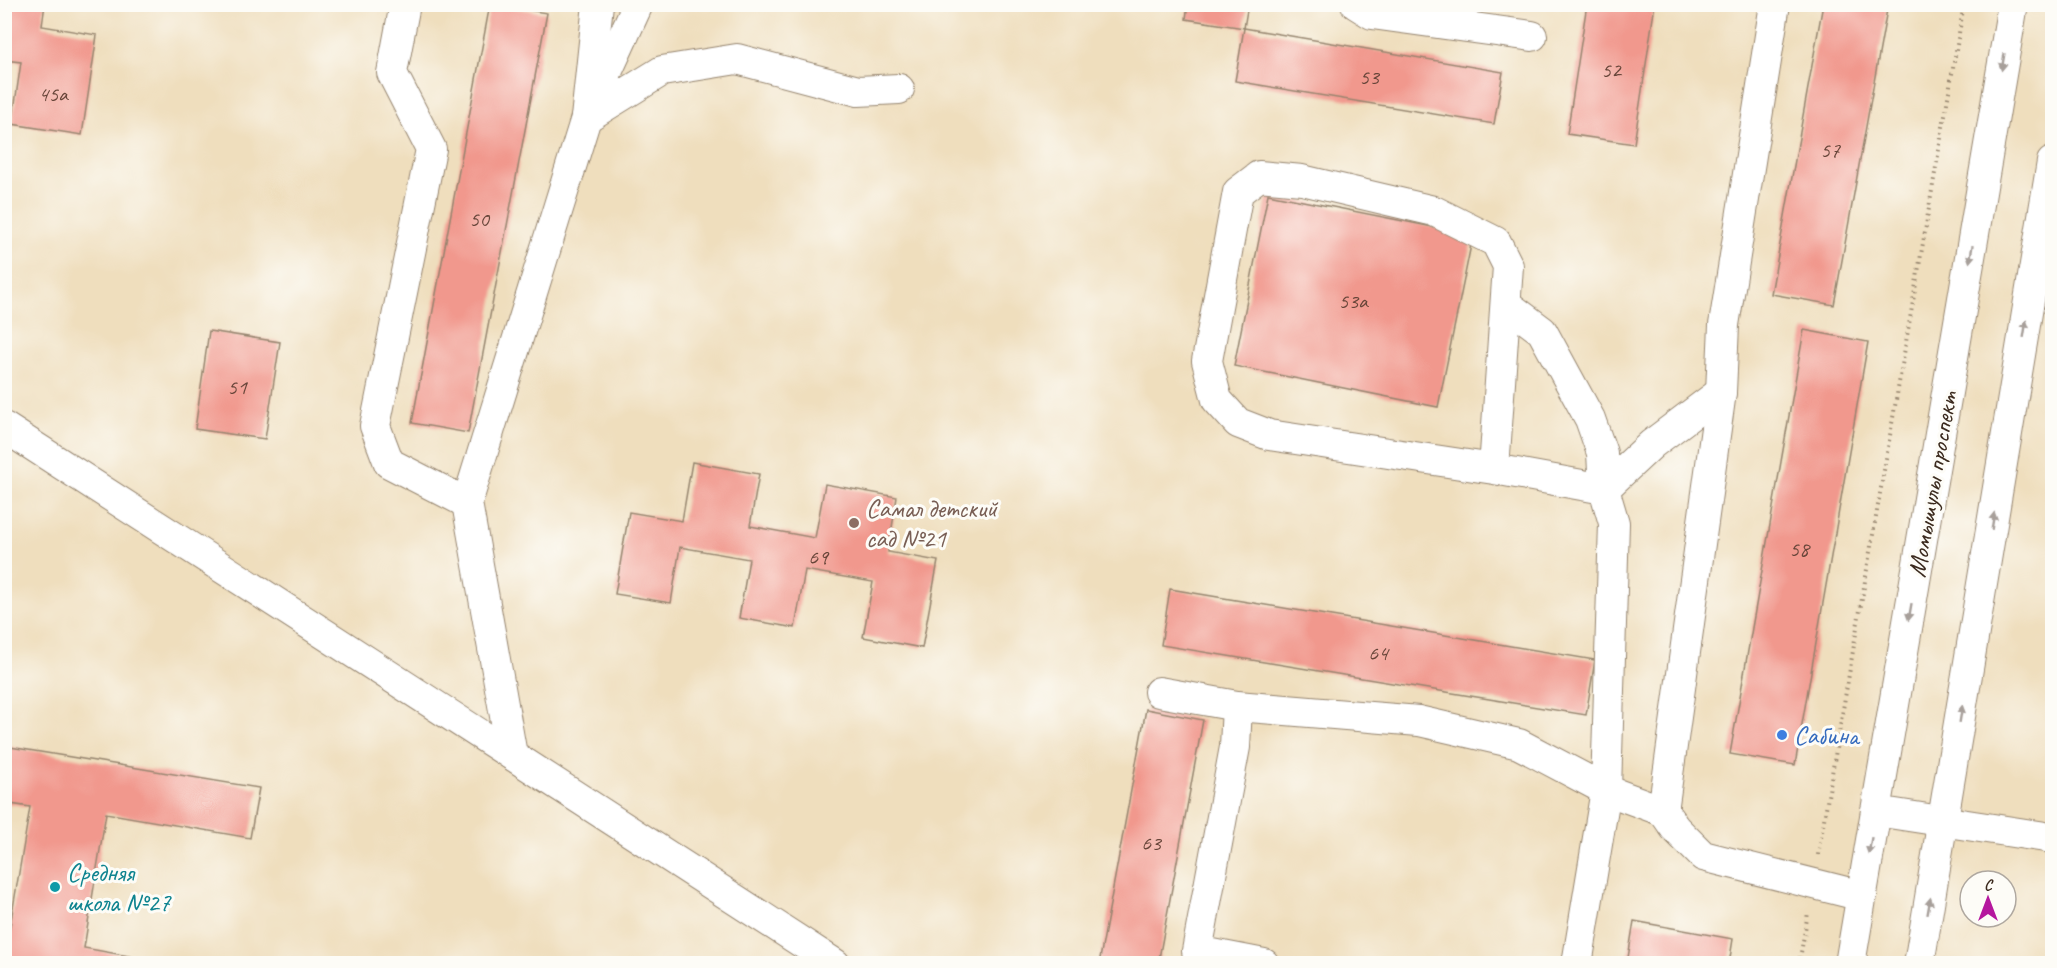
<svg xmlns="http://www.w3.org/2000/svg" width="2057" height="968" viewBox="0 0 2057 968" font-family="Caveat,sans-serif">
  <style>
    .building { fill: #f1988d }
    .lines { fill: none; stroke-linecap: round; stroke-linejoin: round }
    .minor-casing { stroke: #95846e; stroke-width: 32 }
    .path { stroke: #95846e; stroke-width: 4; stroke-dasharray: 1.5 4.5; stroke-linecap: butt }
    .minor { stroke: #fff; stroke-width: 30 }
    .oneway { fill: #a79f9a }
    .education-dot { fill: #8d6e63; stroke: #fdfcf7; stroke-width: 2 }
    .shop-dot { fill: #3f7fe0; stroke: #fdfcf7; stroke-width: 2 }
    .culture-dot { fill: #0f9aa8; stroke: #fdfcf7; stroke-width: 2 }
    .labels { text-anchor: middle; stroke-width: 6; stroke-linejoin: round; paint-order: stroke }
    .number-label { font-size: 22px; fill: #68463a }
    .street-label { font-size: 26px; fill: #3b2a1e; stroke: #fdfcf7 }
    .education-label { font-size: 26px; fill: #785e54; stroke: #fdfcf7; text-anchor: start }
    .shop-label { font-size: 26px; fill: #366cbe; stroke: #fdfcf7; text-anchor: start }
    .culture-label { font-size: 26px; fill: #0d838f; stroke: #fdfcf7; text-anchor: start }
  </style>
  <rect width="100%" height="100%" fill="#fdfcf7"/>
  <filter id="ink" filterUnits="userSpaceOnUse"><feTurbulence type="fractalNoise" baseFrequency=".0167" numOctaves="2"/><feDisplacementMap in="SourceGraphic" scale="12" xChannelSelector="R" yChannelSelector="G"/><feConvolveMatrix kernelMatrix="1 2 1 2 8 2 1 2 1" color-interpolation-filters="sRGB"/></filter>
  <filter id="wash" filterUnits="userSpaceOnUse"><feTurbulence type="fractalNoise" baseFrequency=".008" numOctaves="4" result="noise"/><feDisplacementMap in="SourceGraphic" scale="24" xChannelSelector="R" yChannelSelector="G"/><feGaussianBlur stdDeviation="1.35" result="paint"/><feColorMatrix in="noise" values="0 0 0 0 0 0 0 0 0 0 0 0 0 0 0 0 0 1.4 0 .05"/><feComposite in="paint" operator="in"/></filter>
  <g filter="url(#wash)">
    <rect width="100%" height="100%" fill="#efdebd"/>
    <g id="blocks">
      <g class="building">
        <path d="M4,4H45L42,26L97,35L82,135L12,124L21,62L4,60Z"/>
        <path d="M490,4L547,13L468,433L412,423Z"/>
        <path d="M1188,4H1248L1244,28L1186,19Z"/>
        <path d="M1587,4H1655L1634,144L1567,134Z"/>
        <path d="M1823,4H1888L1834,305L1771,294Z"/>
        <path d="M1244,28L1503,72L1494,124L1235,81Z"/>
        <path d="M1268,194L1473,235L1438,407L1234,366Z"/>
        <path d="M1804,330L1868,342L1795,765L1730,754Z"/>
        <path d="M209,331L280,342L265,439L195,429Z"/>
        <path d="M692,462L759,474L750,526L815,538L825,484L897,497L888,552L938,561L922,648L863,637L873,582L805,570L795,628L739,618L749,559L680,547L671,603L615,594L629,512L682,521Z"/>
        <path d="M1170,589L1595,660L1586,715L1161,645Z"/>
        <path d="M1146,709L1203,720L1158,964H1099Z"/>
        <path d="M4,746L259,788L250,838L106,813L84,948L173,964H4V937L8,938L30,807L4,803Z"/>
        <path d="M1634,921L1733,939L1729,964H1627Z"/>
      </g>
    </g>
  </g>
  <g filter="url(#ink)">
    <use href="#blocks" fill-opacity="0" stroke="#95846e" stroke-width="1.5"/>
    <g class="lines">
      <defs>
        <g id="minor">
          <path d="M405,4L392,73L431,149L375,426L389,463L467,503"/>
          <path d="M598,4L586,118L467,503L512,755L835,964"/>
          <path d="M638,4L586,118L662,71L737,59L858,91L899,89"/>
          <path d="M1356,4L1372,14L1532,36"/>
          <path d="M1506,304L1542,331L1590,419L1602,453L1604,489L1652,444L1721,392"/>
          <path d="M4,427L512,755"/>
          <path d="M1494,469L1508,266L1496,242L1434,211L1302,180L1259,176L1238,192L1207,361L1217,400L1238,423L1269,435L1494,469L1604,489L1614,523L1606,790L1577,964"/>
          <path d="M1159,692L1237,706L1419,721L1519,744L1606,790L1663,811L1721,392L1724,325L1775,4"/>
          <path d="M1237,706L1235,747L1197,951L1264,964"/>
          <path d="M1663,811L1675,828L1703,856L1862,896"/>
          <path d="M1876,811L2052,838"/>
          <path d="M1850,964L2013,4"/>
          <path d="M1919,964L2052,162"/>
        </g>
      </defs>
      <use href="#minor" class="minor-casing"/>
      <g class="path">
        <path d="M1818,855L1964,4"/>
        <path d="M1799,964L1808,913"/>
      </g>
      <use href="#minor" class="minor"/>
    </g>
    <defs><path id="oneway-solid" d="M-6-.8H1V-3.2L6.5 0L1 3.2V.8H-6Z" transform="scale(1.5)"/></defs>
    <g class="oneway">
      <use href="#oneway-solid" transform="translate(2003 62) rotate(100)"/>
      <use href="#oneway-solid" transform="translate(1971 254) rotate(100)"/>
      <use href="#oneway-solid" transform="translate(2025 329) rotate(-81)"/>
      <use href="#oneway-solid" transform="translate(1993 521) rotate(-81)"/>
      <use href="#oneway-solid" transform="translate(1910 612) rotate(100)"/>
      <use href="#oneway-solid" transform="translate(1961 714) rotate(-81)"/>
      <use href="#oneway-solid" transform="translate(1870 846) rotate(100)"/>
      <use href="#oneway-solid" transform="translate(1929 906) rotate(-80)"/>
    </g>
  </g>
  <circle class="education-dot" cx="854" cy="523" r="6"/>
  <circle class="shop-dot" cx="1782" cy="735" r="6"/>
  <circle class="culture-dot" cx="55" cy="887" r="6"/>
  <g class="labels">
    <g class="number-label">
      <text x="1611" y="77">52</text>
      <text x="1369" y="84">53</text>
      <text x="53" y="101">45а</text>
      <text x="1830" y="157">57</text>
      <text x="479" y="226">50</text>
      <text x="1353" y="308">53а</text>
      <text x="237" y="394">51</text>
      <text x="1799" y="556">58</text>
      <text x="818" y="564">69</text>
      <text x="1378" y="660">64</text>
      <text x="1151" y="850">63</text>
    </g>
    <g class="street-label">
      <text transform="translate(1932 484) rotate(-80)" y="9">Момышулы проспект</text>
    </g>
    <g class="education-label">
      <text x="866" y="517">Самал детский<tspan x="866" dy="30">сад №21</tspan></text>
    </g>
    <g class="shop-label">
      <text x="1794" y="744">Сабина</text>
    </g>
    <g class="culture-label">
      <text x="67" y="881">Средняя<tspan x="67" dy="30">школа №27</tspan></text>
    </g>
  </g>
  <rect width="2057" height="968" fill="none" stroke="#fdfcf7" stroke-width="24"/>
  <g transform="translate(1988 899)"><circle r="28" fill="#fdfcf7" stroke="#afa8a0" stroke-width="1.5"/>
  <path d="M0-4.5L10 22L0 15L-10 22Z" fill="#b5179e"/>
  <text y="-9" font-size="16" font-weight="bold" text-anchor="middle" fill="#3b2a1e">С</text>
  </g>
</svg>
